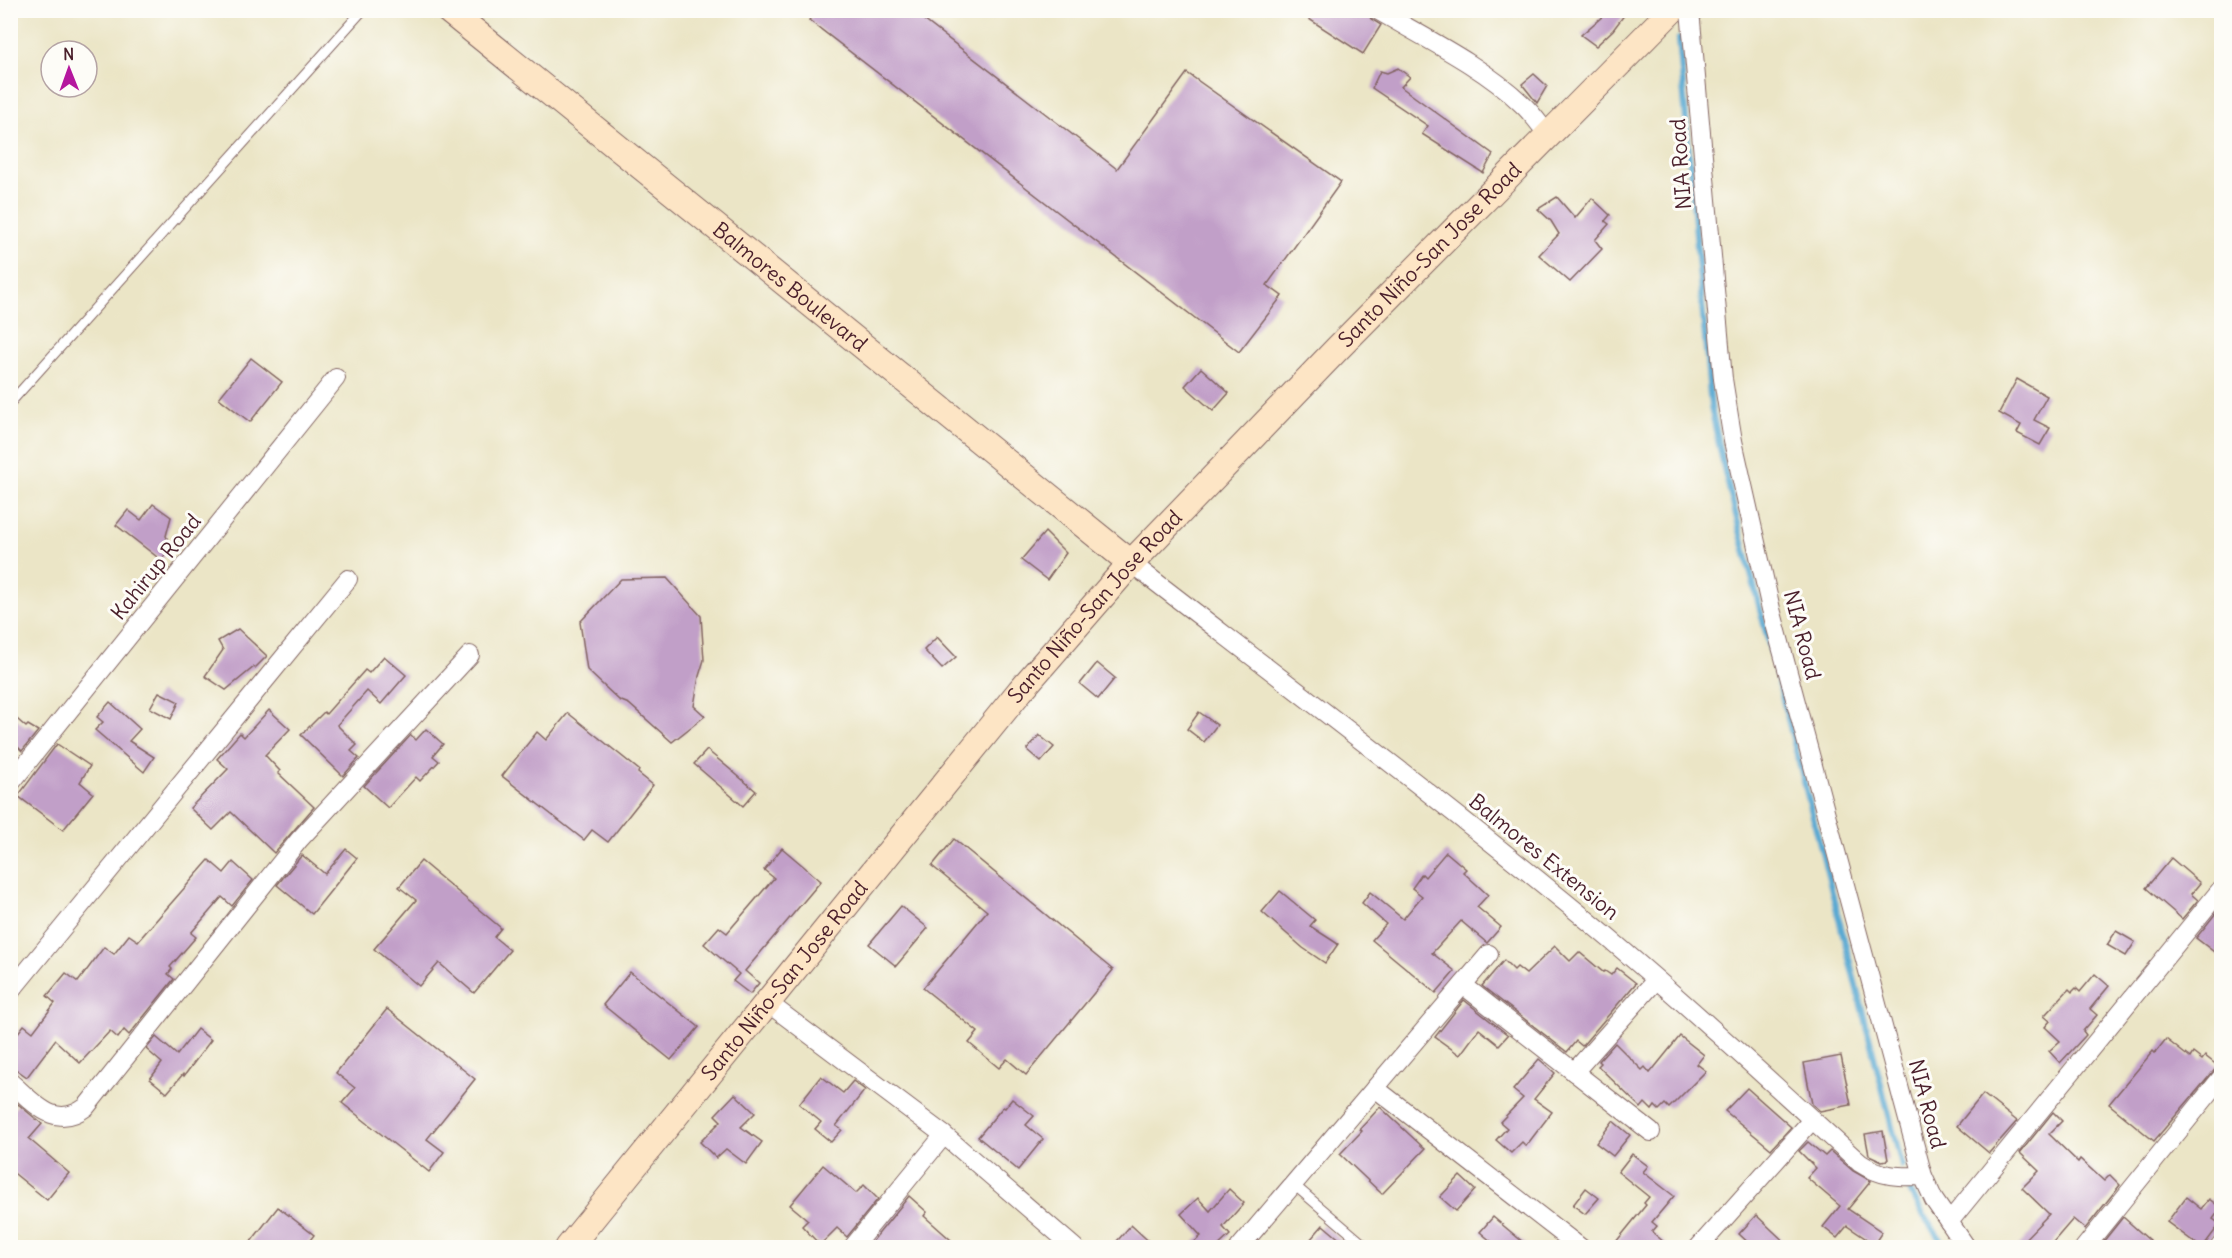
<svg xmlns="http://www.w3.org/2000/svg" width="2232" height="1258" viewBox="0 0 2232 1258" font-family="Delius,sans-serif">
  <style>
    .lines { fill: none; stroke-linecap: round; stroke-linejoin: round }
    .stream { stroke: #58a9d2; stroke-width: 6 }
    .building { fill: #c19fc8 }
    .lane-casing { stroke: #826461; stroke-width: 11 }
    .street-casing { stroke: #826461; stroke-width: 20 }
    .secondary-casing { stroke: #826461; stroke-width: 28 }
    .lane { stroke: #fff; stroke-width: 9 }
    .street { stroke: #fff; stroke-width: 18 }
    .secondary { stroke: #fde5c5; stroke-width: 26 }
    .labels { text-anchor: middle; stroke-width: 6; stroke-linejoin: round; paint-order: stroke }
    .street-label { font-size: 21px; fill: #4a1f2b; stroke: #fdfcf7 }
  </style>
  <rect width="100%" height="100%" fill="#fdfcf7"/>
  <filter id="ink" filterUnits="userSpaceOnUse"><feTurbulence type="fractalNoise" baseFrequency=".0167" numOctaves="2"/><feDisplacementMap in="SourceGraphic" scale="12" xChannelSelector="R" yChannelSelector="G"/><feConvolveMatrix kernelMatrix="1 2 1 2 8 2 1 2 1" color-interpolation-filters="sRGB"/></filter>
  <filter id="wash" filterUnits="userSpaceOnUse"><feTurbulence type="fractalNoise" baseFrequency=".008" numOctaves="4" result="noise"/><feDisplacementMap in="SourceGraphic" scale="24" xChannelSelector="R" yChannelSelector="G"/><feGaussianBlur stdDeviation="1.35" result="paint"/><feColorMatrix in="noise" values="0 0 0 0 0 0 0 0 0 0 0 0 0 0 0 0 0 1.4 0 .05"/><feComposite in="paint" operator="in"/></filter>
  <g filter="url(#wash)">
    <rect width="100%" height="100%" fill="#ebe5c6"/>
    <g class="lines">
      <g class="stream">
        <path d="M1679,39L1711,407L1725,472L1902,1166"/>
        <path d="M1908,1187L1924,1216L1946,1248"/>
      </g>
    </g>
    <g id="blocks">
      <g class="building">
        <path d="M816,10H911L1117,169L1187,73L1341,182L1267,285L1282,296L1239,352L809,20Z"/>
        <path d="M1295,10H1366L1371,19L1381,25L1363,54Z"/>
        <path d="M1610,10H1628L1613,30L1596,46L1581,35Z"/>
        <path d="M1398,68L1410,77L1401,87L1493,154L1483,173L1422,134L1428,126L1372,88L1380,71L1387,73Z"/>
        <path d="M1534,74L1547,86L1537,103L1522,84Z"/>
        <path d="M1557,197L1575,218L1592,198L1610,215L1605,221L1609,224L1595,240L1602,249L1570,282L1539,255L1559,234L1551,221L1538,209Z"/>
        <path d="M251,358L282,382L250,422L219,398Z"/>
        <path d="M1201,368L1229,393L1213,411L1185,386Z"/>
        <path d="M2017,379L2047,396L2034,420L2050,428L2040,445L2017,433L2021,425L1999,413Z"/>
        <path d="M153,504L171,517L166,536L171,547L161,560L116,525L128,510L141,520Z"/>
        <path d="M1045,532L1066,553L1047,580L1021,560Z"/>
        <path d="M667,578L701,616L704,660L699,676L694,706L705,716L672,742L629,704L619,700L587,670L580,622L621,579Z"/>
        <path d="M238,629L267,656L255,668L254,667L226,690L205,676L223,650L218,641Z"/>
        <path d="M937,637L956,657L942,669L924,650Z"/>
        <path d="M384,656L406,675L381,704L367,691L337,725L357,745L351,751L359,758L343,776L301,735L324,712L326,714L365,670L369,673Z"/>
        <path d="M1097,663L1115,678L1098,699L1080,684Z"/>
        <path d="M159,692L179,702L171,719L150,708Z"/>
        <path d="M110,702L140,729L129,741L154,757L144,772L95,730L103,722L97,717Z"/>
        <path d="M269,710L290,729L265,755L280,771L278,773L314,807L274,853L231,812L213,830L190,808L228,769L217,759L240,733L244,737Z"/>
        <path d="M1199,712L1217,725L1204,742L1187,729Z"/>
        <path d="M10,713L26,727L28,725L38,731L22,751L10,739Z"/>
        <path d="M568,713L639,770L638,773L653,785L608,842L592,830L584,840L502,776L537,732L546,740Z"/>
        <path d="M426,729L443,744L433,756L439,761L420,781L416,777L388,808L364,786L411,735L416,740Z"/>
        <path d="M1039,735L1054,747L1041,762L1027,750Z"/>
        <path d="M57,744L90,766L80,782L93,793L63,830L18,796Z"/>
        <path d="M707,750L756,791L743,806L694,764Z"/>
        <path d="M954,839L1113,970L1026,1075L1007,1059L999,1068L969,1043L978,1032L923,988L987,911L932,866Z"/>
        <path d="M782,848L821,881L745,971L759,983L750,994L733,981L739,974L704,944L719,927L727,933L774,878L764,870Z"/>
        <path d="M346,849L357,858L312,914L277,885L302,855L325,874Z"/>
        <path d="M1446,852L1466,869L1463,872L1488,895L1477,907L1501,927L1487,943L1461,921L1432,953L1455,971L1436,993L1372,940L1386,924L1362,903L1370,892L1403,919L1422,896L1412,888L1422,874L1425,877Z"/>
        <path d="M2171,858L2200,883L2191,894L2198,900L2182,919L2146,888Z"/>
        <path d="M209,860L224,873L233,862L253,880L232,906L222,897L191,933L196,937L170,967L172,969L168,974L174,979L129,1035L124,1030L118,1038L110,1031L80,1063L55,1040L27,1077L10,1065V1043L24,1025L33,1032L55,1003L47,996L66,973L78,982L104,947L114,954L129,935L138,941Z"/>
        <path d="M421,861L501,928L494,937L510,950L474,993L439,963L419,986L374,949L416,900L399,887Z"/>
        <path d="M1280,891L1315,920L1310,926L1338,944L1325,963L1303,948L1262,912Z"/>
        <path d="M901,906L928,928L896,966L869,944Z"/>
        <path d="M2216,913L2222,918V958L2196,938Z"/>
        <path d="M2116,931L2135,942L2126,956L2107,945Z"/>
        <path d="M1555,946L1570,961L1579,952L1603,972L1605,971L1611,975L1617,968L1636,983L1582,1046L1576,1041L1567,1052L1482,986L1504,960L1514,970L1517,967L1526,974Z"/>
        <path d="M630,972L699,1027L671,1060L603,1005Z"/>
        <path d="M2095,974L2109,986L2090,1009L2097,1015L2083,1031L2086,1035L2060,1063L2049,1051L2060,1041L2045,1027L2050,1021L2044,1016L2069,989L2072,992L2076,988L2080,992Z"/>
        <path d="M1464,1000L1508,1035L1499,1045L1479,1029L1460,1055L1435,1037Z"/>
        <path d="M387,1009L475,1079L427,1139L444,1152L429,1172L342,1103L355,1088L336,1073Z"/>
        <path d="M197,1029L211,1040L184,1076L183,1074L167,1093L150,1079L162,1063L146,1049L156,1037L177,1055Z"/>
        <path d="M1680,1036L1704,1055L1697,1064L1706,1071L1669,1108L1665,1104L1659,1110L1655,1106L1652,1110L1645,1103L1641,1108L1598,1066L1601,1063L1599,1061L1615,1043L1642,1070L1645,1067L1650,1073Z"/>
        <path d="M2166,1039L2190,1058L2193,1053L2202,1060L2205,1056L2218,1066L2154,1141L2109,1104L2153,1051L2155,1053Z"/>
        <path d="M1841,1056L1851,1105L1820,1111L1812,1104L1804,1063Z"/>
        <path d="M1539,1059L1555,1073L1534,1099L1552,1112L1526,1146L1522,1142L1511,1153L1496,1140L1507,1128L1500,1122L1523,1098L1513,1090Z"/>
        <path d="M821,1076L843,1093L853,1081L865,1090L836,1126L842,1130L831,1142L815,1129L821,1122L799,1104Z"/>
        <path d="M1747,1088L1791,1127L1771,1149L1725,1111Z"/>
        <path d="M735,1094L755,1113L741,1127L762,1142L746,1164L726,1149L716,1158L700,1142L721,1121L715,1115Z"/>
        <path d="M1983,1094L2017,1121L1989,1153L1957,1126Z"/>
        <path d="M1012,1099L1034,1116L1026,1125L1043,1139L1018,1170L978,1137L1003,1107L1005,1108Z"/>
        <path d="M18,1104L42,1124L29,1139L69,1173L47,1200L10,1170V1114Z"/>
        <path d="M1380,1107L1425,1149L1382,1194L1340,1154L1362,1131L1360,1129Z"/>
        <path d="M2053,1112L2062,1121L2049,1134L2078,1162L2080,1159L2104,1181L2110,1175L2120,1185L2085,1229L2073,1219L2048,1248H2016L2049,1214L2022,1188L2039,1171L2020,1153Z"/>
        <path d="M1613,1121L1630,1135L1613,1156L1596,1143Z"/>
        <path d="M1883,1131L1888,1160L1882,1161L1869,1155L1865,1134Z"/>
        <path d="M1808,1142L1825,1156L1830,1151L1853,1171L1871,1181L1848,1209L1882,1232L1874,1244L1847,1226L1837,1238L1823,1227L1840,1206L1807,1178L1816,1168L1799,1151Z"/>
        <path d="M1632,1154L1648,1166L1643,1172L1674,1196L1652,1222L1657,1226L1652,1232L1671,1248H1611L1646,1205L1644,1203L1649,1197L1618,1172Z"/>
        <path d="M823,1165L856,1193L864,1185L878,1199L847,1237L837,1228L820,1245L802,1226L808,1220L790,1205Z"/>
        <path d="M1460,1176L1475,1190L1456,1211L1440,1197Z"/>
        <path d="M1586,1188L1599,1198L1585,1214L1573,1205Z"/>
        <path d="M1229,1189L1244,1203L1223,1227L1230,1235L1216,1248H1188L1201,1236L1181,1214L1198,1198L1210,1211Z"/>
        <path d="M909,1196L927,1212L924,1216L960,1248H867Z"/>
        <path d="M2186,1197L2201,1209L2209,1199L2221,1208L2213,1219L2220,1224L2202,1248L2167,1222Z"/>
        <path d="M278,1207L314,1235L304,1248H246Z"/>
        <path d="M1756,1215L1791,1248H1754L1739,1234Z"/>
        <path d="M1493,1217L1530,1248H1499L1480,1232Z"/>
        <path d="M2123,1217L2158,1248H2110L2103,1242Z"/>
        <path d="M1131,1225L1156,1248H1111Z"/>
        <path d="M1323,1225L1350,1248H1303Z"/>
      </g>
    </g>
  </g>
  <g filter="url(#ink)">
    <use href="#blocks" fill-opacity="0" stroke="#826461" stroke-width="1.5"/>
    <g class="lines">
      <defs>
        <g id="lane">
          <path d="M10,403L363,10"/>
          <path d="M1293,1184L1368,1248"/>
        </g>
        <g id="street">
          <path d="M1377,10C1423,37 1484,67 1522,104C1532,113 1540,125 1549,136"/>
          <path d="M1690,10L1723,379L1733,441L1771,609L1923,1176L1934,1200L1967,1248"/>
          <path d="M1131,563C1276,675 1423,786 1565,902C1667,985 1763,1075 1860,1163C1881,1177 1899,1177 1923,1176"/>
          <path d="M10,784L336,378"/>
          <path d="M1463,985L1651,1132"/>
          <path d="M10,992L348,579"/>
          <path d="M768,1003L944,1135L1075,1248"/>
          <path d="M1574,1072L1656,980"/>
          <path d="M10,1082C34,1102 54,1131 86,1107L299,840L470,655"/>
          <path d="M1375,1088L1581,1248"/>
          <path d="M1949,1222L2222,888"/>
          <path d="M852,1248L944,1135"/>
          <path d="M1239,1248L1489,954"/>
          <path d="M1698,1248L1812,1120"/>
          <path d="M2084,1248L2222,1077"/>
          <path d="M2219,1248L2222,1244"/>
        </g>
        <g id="secondary">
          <path id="s1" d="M448,10L1131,563"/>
          <path id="s2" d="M568,1248L1020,691L1131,563L1337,349L1672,10"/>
        </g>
      </defs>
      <use href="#lane" class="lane-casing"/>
      <use href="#street" class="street-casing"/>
      <use href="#secondary" class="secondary-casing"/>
      <use href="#lane" class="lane"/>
      <use href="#street" class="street"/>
      <use href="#secondary" class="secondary"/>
    </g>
  </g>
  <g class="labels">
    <g class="street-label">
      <text transform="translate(1681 164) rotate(-94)" y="7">NIA Road</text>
      <text dy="7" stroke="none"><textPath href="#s2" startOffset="1316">Santo Niño-San Jose Road</textPath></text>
      <text dy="7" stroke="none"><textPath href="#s1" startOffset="440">Balmores Boulevard</textPath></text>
      <text transform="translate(156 567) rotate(-51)" y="7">Kahirup Road</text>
      <text dy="7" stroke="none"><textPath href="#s2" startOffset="830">Santo Niño-San Jose Road</textPath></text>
      <text transform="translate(1802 635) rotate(75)" y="7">NIA Road</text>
      <text transform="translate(1544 857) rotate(39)" y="7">Balmores Extension</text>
      <text dy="7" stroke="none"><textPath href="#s2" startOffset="344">Santo Niño-San Jose Road</textPath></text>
      <text transform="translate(1927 1104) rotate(75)" y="7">NIA Road</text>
    </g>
  </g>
  <rect width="2232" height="1258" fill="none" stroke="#fdfcf7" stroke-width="36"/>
  <g transform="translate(69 69) rotate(359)"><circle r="28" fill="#fdfcf7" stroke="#b5a4a5" stroke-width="1.5"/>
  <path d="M0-4.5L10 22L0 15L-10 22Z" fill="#b5179e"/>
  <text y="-9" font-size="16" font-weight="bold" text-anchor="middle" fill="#4a1f2b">N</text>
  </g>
</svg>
